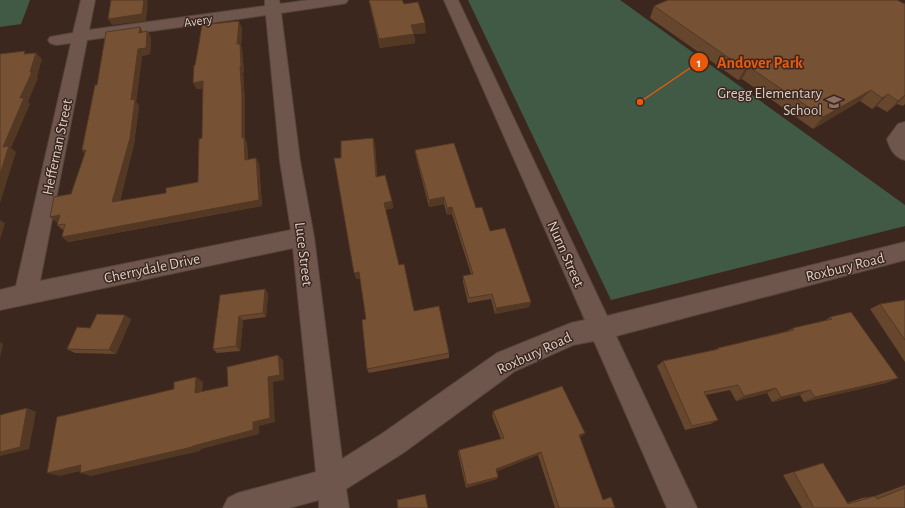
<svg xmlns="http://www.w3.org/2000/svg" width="905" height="508" viewBox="0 0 905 508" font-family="'Alegreya Sans',sans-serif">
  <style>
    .green { fill: #415a46 }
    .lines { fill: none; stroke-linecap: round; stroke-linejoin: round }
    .minor-casing { stroke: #56453d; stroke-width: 2 }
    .minor { fill: #6e564c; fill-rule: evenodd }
    .wall { fill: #66462d }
    .shaded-wall { fill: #533924 }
    .building { fill: #775134; stroke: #533924 }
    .labels { text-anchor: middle; stroke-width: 3; stroke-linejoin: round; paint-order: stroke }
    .far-street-label { font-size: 13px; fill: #dccec8; stroke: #3c271e }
    .poi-label { font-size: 15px; fill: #dccec8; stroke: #3c271e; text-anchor: end }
    .street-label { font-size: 15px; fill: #dccec8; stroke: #3c271e }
    .leader { fill: none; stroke: #e8590c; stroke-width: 1.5 }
    .callout-dot { fill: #e8590c; stroke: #3c271e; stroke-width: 1.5 }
    .mark-label { font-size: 12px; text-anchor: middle; font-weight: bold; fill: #fff }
    .callout-label { font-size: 16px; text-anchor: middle; font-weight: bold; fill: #e8590c; stroke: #3c271e; stroke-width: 3; stroke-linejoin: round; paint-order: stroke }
  </style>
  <rect width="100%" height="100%" fill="#3c271e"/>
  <g class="green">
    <path d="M0,0H30L21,24L0,27Z"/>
    <path d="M468,0H620L905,205V226L611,300Z"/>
  </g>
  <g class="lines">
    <defs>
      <g id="minor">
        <path d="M81,0H95L89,30L265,6V0H279L280,4L309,0H348L346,3L341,4L281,13L300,161L314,237L342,459L383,433L497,353L571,323L585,320L444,0H458L607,316L905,242V260L616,336L697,508H667L594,341L573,345L515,371L403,453L346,489L349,508H319V500L289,508H223L228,498L238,493L316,472L293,248L0,310V290L16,286L71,43L56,45L50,43L48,40L50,37L73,33ZM266,15L280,161L291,230L40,281L87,40Z"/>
        <path d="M905,122V160C894,157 890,149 887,139L898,124Z"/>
      </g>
    </defs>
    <use href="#minor" class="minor-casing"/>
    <use href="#minor" class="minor"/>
  </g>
  <g class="wall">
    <path d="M369,0L404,4L426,33L414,34L415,43L380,48L371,10Z"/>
    <path d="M905,4V104L903,106L897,104L887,112L877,106L872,109L860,101L813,129L742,79L738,80L650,18L654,6Z"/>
    <path d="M140,27L143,32L147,31L151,38L150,54L142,56L136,102L139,106L134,144L120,201L166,193L198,182L202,138L203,88L197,89L193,83L195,65L242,28L241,46L242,50L244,73H243L245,103V139L247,144L248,159L259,164L262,206L68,242L63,230L57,225L58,222H56L71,194L85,154L82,150L97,85Z"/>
    <path d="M373,138L375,145L377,177L392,201L393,208L385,210L399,265L414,311L449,353V358L369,373L367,369L366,319L360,278L356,279Z"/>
    <path d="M415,150L476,208L490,231L529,307L495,314L491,299L468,303L463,282V276L471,274L452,214L447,215L444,204L429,207L416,157Z"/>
    <path d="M265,289L268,294L266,317L243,320L240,351L217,353L213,349L220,295Z"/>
    <path d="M905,300V362L870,309L880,304Z"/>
    <path d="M830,317L898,378L886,383L804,402L800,395L772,402L767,393L736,401L730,390L706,395L718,420L710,424L685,430L657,366L663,361L714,350L718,348L787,331L793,328L824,321Z"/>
    <path d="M131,319L116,354L75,353L67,349L90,328Z"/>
    <path d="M493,411L585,433L580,437L603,500L615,508H555L538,455L497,471L498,477L497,479L466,488L458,453L459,450L501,439L492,416Z"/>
    <path d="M823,463L847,503L862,498L875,496L905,485V508H802L783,475Z"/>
  </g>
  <g class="shaded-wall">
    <path d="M144,0H147L148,2L146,21L112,25L108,19Z"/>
    <path d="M239,21L242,28L241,46L242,50L244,73H243L245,103V139L247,144L248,166L245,160L242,138L237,44Z"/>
    <path d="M425,23L426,33L412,34L411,25Z"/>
    <path d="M140,27L144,34L139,33Z"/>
    <path d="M147,31L151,38L150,54L142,56L136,102L139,106L134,144L118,208L112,202L131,100L138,49Z"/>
    <path d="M414,34L415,43L380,48L379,39Z"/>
    <path d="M36,53L42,59L37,77L38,78L28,102L30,104L11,148L16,152L0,203V174L3,147L30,72Z"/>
    <path d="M749,67L742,79L738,80L745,69Z"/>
    <path d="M203,81L207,88L197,89L193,83Z"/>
    <path d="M871,90L860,101L813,129L823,117Z"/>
    <path d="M888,94L877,106L872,109L882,98Z"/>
    <path d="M905,95V96L897,104L887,112L898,101Z"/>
    <path d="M373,138L375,145L378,184L376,177Z"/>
    <path d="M82,150H86L87,157Z"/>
    <path d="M256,158L259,164L262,206L68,242L62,237L259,200Z"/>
    <path d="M444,197V204L429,207V200Z"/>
    <path d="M392,201L393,208L385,210L384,203Z"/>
    <path d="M452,207V214L447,215V208Z"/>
    <path d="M60,215L66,221L56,222L50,217Z"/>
    <path d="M0,220L5,223L0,240Z"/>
    <path d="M359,272L361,278L356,279L354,273Z"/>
    <path d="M265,289L268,294L266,317L263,313Z"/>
    <path d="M531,302L529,307L495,314L496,308Z"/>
    <path d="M125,315L131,319L116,354L109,350Z"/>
    <path d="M239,316L243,320L240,351L236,346Z"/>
    <path d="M0,342L3,344L0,358Z"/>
    <path d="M278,355L283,360L284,380L273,382L275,422L259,426V434L201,449L200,451L91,476L80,473L193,446L253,422L268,377Z"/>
    <path d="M196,377L203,382L202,398L195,393Z"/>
    <path d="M898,378L886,383L804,402L815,397Z"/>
    <path d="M776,388L767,393L736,401L744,396Z"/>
    <path d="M810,390L800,395L772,402L781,397Z"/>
    <path d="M27,408L36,412L29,449L0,456V452Z"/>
    <path d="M585,433L581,437L575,439L579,435Z"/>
    <path d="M541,452L538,455L495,472L496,469Z"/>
    <path d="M81,465L93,468L60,476L47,473Z"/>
    <path d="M498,477L497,479L466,488L467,485Z"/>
  </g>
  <g class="building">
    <path d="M111,0H144L142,14L108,19Z"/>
    <path d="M369,0H402L404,4L418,2L425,23L411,25L414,34L379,39Z"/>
    <path d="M668,0H897L905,4V95L898,101L888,94L882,98L871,90L823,117L749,67L745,69L654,6Z"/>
    <path d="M239,21L237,44H240L241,66L240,67L242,96V138L244,137L245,160L256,158L259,200L62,237L65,224L57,225L60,215L50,217L54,197L71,194L86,150H82L95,85H97L106,32L140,27L139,33L147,31L146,48L138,49L131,100L135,99L130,138L112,202L166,193V188L198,182L199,139L202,138L203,81L193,83L194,65H195L198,49L202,25Z"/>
    <path d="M25,51L24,54L36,53L30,72H32L20,98H24L3,147L9,146L0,174V54Z"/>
    <path d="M373,138L376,177L385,175L392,201L384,203L399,265L404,264L414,311L439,306L449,353L367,369L362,320L366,319L359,272L354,273L334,158H341V141Z"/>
    <path d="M454,143L476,208L482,207L490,231L505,228L531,302L496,308L492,294L469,298L463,276L473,274L452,207L447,208L444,197L429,200L415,150Z"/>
    <path d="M265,289L263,313L239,316L236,346L213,349L220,295Z"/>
    <path d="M905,300V340L880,304Z"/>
    <path d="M851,312L898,378L815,397L810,390L781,397L776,388L744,396L738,385L704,392L718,420L692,426L663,361L719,349L718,348L794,330L793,328L832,319L830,317Z"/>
    <path d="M97,314L125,315L109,350L67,349L77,327L90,328Z"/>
    <path d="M278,355L280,375L268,377L270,418L253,422V430L193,446L192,447L80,473L81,465L47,473L57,417L174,389V382L196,377L195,393L228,386L227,367Z"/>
    <path d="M562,386L585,433L579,435L603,500L611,497L615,508H559L541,452L496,469L498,477L467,485L459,450L504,438L493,411Z"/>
    <path d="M27,408L20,447L0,452V415Z"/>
    <path d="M823,463L848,504L875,496L877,499L905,488V508H814L794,472Z"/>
    <path d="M425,494L428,508H398L397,500Z"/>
  </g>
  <defs>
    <symbol id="school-bare" viewBox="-9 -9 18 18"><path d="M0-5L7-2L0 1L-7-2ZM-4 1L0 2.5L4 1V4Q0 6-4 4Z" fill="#8d6e63" stroke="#3c271e" stroke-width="2.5" paint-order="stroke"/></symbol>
  </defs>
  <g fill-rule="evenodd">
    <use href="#school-bare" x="823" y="91" width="22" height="22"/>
  </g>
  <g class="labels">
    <g class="far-street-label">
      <text transform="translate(198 20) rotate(-8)" y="5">Avery</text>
    </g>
    <g class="poi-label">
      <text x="822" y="98">Gregg Elementary<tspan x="822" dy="17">School</tspan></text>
    </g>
    <g class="street-label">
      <text transform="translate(57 147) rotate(-78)" y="5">Heffernan Street</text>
      <text transform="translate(304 254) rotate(83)" y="5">Luce Street</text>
      <text transform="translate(566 254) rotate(66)" y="5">Nunn Street</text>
      <text transform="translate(845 267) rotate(-14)" y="5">Roxbury Road</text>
      <text transform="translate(152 268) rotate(-12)" y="5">Cherrydale Drive</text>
      <text transform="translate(534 353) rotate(-25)" y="5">Roxbury Road</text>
    </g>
  </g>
  <path class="leader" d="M640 102L699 62"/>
  <g class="callout-dot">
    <circle cx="640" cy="102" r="4"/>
    <circle cx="699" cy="62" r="10"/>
  </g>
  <g class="mark-label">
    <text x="699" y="67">1</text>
  </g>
  <g class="callout-label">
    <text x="760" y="68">Andover Park</text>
  </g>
</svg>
